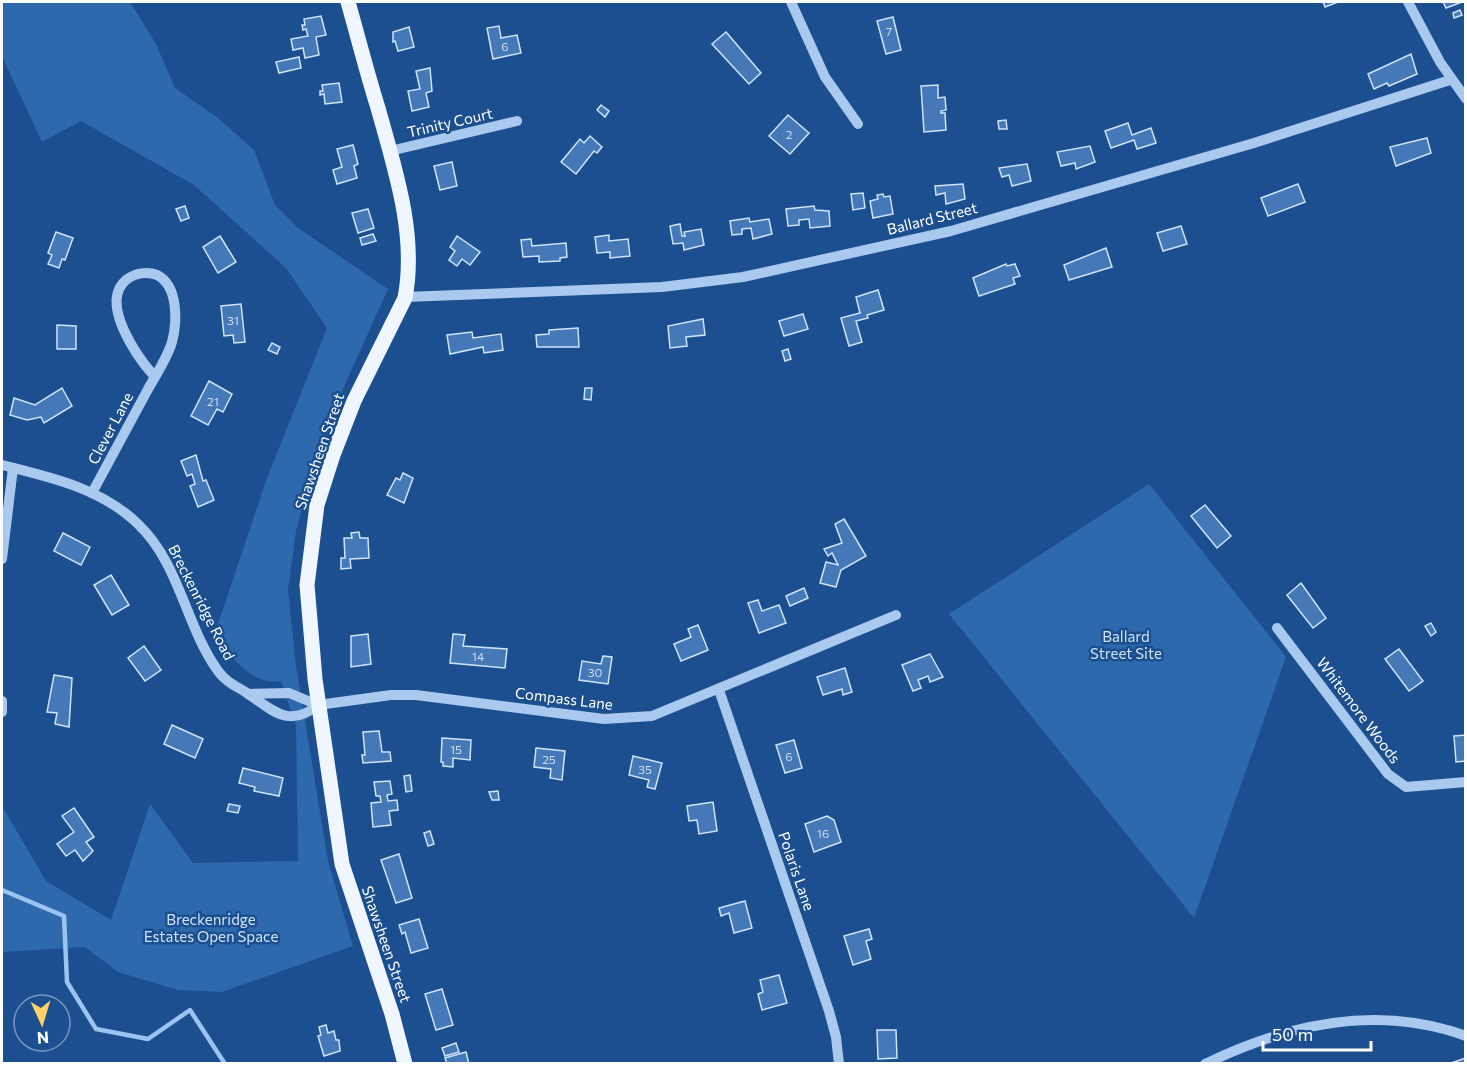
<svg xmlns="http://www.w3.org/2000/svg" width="1467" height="1065" viewBox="0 0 1467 1065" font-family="Commissioner,sans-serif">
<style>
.green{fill:#2e69ad}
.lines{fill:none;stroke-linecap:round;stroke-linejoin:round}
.stream{stroke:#9cc4f0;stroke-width:4.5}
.building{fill:#4478b7;stroke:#cfe3fa;stroke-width:1.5}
.minor{stroke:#a9c9ee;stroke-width:10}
.major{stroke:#f0f6ff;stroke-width:15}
.labels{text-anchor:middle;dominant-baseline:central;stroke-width:5;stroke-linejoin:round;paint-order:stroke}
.number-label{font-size:12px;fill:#d0dded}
.street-label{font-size:15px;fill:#fff;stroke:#1b4f8f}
.park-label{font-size:15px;fill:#cfe3fa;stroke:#1b4f8f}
</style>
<rect width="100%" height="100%" fill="#1b4f8f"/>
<!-- green -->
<g class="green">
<path d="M 2,2 L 130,2 L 156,44 L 175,88 L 218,118 L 254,150 L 275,205 L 298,228 L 388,289 L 323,433 L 296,531 L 288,590 L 296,666 L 328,861 L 353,946 L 222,992 L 178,990 L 118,972 L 85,947 L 2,952 L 2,806 L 46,881 L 111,920 L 150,804 L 193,863 L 298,861 L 296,726 L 281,681 C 253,687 224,653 216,630 L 267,478 L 327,328 L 286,268 L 194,185 L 81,121 L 42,142 L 2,56 Z"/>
<polygon points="1149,484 1286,657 1194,918 949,614"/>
</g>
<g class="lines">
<!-- stream -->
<polyline class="stream" points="2,890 64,916 67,982 96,1029 148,1039 190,1010 225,1064"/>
</g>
<!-- building -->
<g class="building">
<polygon points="1323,2 1338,2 1325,7"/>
<polygon points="1443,2 1462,2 1446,8"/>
<polygon points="1460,10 1462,15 1454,18 1453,13"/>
<polygon points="321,16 326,35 316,37 319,55 305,58 303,48 293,50 291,39 308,36 306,29 303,30 302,25 305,25 304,19"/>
<polygon points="893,17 901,50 886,54 877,21"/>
<polygon points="499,26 501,38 517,35 521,53 493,59 487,28"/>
<polygon points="409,27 414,47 398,51 395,41 393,42 393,32"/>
<polygon points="726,32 761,73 749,84 712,44"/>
<polygon points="1411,54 1417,74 1389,86 1387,83 1374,89 1368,74"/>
<polygon points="299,57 301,68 279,73 276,62"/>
<polygon points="430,68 432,91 426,93 429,107 412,111 408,91 420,89 416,71"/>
<polygon points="339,83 342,102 325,104 324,94 320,95 320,91 323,91 322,85"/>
<polygon points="938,85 938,98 945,97 946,110 941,111 941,113 945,113 946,130 924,132 921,86"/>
<polygon points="601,105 609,111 605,117 597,110"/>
<polygon points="788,115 809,133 790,154 769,136"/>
<polygon points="1006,120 1007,129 999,129 998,121"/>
<polygon points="1128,123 1132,135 1151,128 1156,143 1137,149 1134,140 1111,148 1105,131"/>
<polygon points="590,136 602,147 597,153 594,151 576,174 561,162 580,139 584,143"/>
<polygon points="1427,138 1431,153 1396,166 1390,147"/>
<polygon points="353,145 358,164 354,166 357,178 337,184 333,170 342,167 337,149"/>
<polygon points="1090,146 1095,162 1076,169 1075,163 1061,166 1057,152"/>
<polygon points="452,162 457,186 440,190 434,166"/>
<polygon points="1027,164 1031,181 1012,186 1009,175 1002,177 999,168"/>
<polygon points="963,184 965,199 946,204 945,193 936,195 935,186"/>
<polygon points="1298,184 1305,202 1268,216 1261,198"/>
<polygon points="863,193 865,208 853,210 851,194"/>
<polygon points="883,194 884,197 890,196 893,214 873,218 870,201 878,199 877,195"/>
<polygon points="185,206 189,218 181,221 176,209"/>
<polygon points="814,206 815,210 829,211 830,226 810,228 809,219 799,220 799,225 788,226 786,209"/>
<polygon points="368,209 374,228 358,233 352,213"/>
<polygon points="749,218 750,222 769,219 772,234 753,239 751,228 742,229 742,234 732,235 730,221"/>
<polygon points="680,224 682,236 685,236 684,232 701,229 704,245 684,250 683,243 673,244 670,226"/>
<polygon points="1181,226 1187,244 1163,251 1157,233"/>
<polygon points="56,232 73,238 65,260 62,259 59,268 48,264 52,255 48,253"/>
<polygon points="373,234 376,241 362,245 360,238"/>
<polygon points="609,235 609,241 628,239 630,256 610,258 610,252 597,253 595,237"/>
<polygon points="220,236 236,262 218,273 203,247"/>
<polygon points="457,236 480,252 470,265 462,259 457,266 449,260 455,251 450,247"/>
<polygon points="531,239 532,246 566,243 567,257 560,258 560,261 539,262 539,256 523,257 521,240"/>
<polygon points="1106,248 1112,267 1069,280 1064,265"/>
<polygon points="1006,264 1007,266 1015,264 1020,276 1013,278 1015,284 979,296 973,278"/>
<polygon points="878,290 884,310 867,315 868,318 856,321 862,342 849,346 841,318 860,313 856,297"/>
<polygon points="241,304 245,342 234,343 233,335 224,336 221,306"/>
<polygon points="803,314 808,329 784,336 779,321"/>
<polygon points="703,319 705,335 686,337 687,346 670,348 668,326"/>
<polygon points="57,325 76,326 76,349 57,349"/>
<polygon points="578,328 579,347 537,347 536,335 549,334 549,330"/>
<polygon points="472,332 473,338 501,334 503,350 484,353 483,347 450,354 447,335"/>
<polygon points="272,343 280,347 277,354 268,350"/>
<polygon points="788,349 791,359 785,361 782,351"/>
<polygon points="209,381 232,394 223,412 217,409 208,425 191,416"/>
<polygon points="62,388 72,406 44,423 41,417 27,420 10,415 14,398 35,405"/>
<polygon points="585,388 592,388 591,400 584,399"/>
<polygon points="196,455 203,481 206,480 214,500 198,507 190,486 195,484 192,474 187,476 181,461"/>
<polygon points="403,473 413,478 404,503 387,495 396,478 400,480"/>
<polygon points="1205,505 1231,536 1217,548 1191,516"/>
<polygon points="844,519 866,556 841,570 836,587 820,583 826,562 838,565 832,553 828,556 824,549 842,543 835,524"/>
<polygon points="359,532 360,538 368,538 369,558 350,559 351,568 341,569 341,558 345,558 344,538 352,538 351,533"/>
<polygon points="63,533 90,547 81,565 54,551"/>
<polygon points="111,575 129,605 112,615 94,585"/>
<polygon points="1301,583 1326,618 1313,628 1287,595"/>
<polygon points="804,588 808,598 790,606 786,596"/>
<polygon points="758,600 762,611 779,605 786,623 759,633 748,603"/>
<polygon points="1431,623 1436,632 1431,636 1425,626"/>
<polygon points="698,625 708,650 681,661 674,644 691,637 688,629"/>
<polygon points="368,634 371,664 351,667 351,636"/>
<polygon points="453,634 465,635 463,646 507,649 505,668 450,663"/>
<polygon points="144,646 161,670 145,681 128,658"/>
<polygon points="1399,649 1423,681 1409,691 1385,659"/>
<polygon points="930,654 943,677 930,682 928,676 918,680 921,688 913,691 902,665"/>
<polygon points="603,656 612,657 608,684 579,680 582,661 601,664"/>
<polygon points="845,668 852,692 843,695 842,689 823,695 817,677"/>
<polygon points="54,675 72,678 69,727 55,724 57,713 47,712"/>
<polygon points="172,725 203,739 195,758 164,744"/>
<polygon points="379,731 382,752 390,752 391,761 363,763 362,755 365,755 363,732"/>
<polygon points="1466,735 1466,761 1456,762 1454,736"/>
<polygon points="442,738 471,740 470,760 453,758 453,767 443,766 443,762 441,762"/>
<polygon points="794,740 802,768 785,773 776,745"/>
<polygon points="536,748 565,751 562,780 550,778 551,769 534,767"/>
<polygon points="633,756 662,763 655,789 647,787 649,780 629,775"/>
<polygon points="243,768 283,778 279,796 254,791 255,787 239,783"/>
<polygon points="410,775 412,791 406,792 404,776"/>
<polygon points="390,781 392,794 387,795 388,801 397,800 398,810 389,811 391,825 373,827 371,803 381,802 380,796 376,796 374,782"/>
<polygon points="498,791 499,800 492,800 489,792"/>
<polygon points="713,802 717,831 699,834 697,820 689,821 687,806"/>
<polygon points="229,804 240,806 238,813 227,811"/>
<polygon points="74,808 94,837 86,842 93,851 83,861 75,850 66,856 57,844 74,832 62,816"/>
<polygon points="827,816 834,820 841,842 814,852 805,824"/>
<polygon points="430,831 434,844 428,846 424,833"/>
<polygon points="399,854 412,898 396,903 381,860"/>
<polygon points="745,901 752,928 734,933 729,913 721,916 719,908"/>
<polygon points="419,919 428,948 411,953 405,932 402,934 399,925"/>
<polygon points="869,929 872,939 866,941 871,959 853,965 844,936"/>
<polygon points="779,975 787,1003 762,1010 758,994 763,992 760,980"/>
<polygon points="442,989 453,1025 436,1030 425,994"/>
<polygon points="326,1025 328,1033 334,1031 336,1040 339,1040 340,1051 324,1056 318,1036 321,1035 319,1027"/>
<polygon points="877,1030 896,1030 897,1058 878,1059"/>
<polygon points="456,1043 459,1052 445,1056 442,1048"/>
<polygon points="466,1052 469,1064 447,1064 445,1058"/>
<polygon points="1466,1058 1466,1064 1448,1064"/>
</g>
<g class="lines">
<!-- minor -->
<g class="minor">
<polyline points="791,2 825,77 858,124"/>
<polyline points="1408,2 1440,62 1466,99"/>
<polyline points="390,151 517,121"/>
<polyline points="405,297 662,287 743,277 951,231 1254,143 1450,80"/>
<path d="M 2,465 C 50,477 101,488 138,524 C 180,564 185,625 218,671 C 226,682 236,686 247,693 C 272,710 289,729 318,705"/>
<path d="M 92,493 C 110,459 129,425 147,391 C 155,376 167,359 172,342 C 177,323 179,286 157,275 C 147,271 135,273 126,280 C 99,303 137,357 155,377"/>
<polyline points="2,559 13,468"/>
<polyline points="1277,628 1388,774 1406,787 1466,782"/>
<polyline points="719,690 829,1011 836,1037 839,1064"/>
<polyline points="248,694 289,693 318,705"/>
<polyline points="2,701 2,712"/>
<polyline points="318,705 391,695 416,695 604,719 652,716 896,615"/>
<path d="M 1205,1064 C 1287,1024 1378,1004 1466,1036"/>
</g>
<!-- major -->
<path class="major" d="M 348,2 C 358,37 367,73 378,108 C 395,169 417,235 405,298 L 354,401 L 333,455 L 317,505 L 307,585 L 315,679 L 342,864 L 392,1014 L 405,1064"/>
</g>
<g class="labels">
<!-- number labels -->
<g class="number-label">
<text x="889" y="31">7</text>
<text x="505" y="46">6</text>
<text x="789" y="134">2</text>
<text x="233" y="320">31</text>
<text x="213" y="401">21</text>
<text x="478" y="656">14</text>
<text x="595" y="672">30</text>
<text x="456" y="749">15</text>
<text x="789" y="756">6</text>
<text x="549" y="759">25</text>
<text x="645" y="769">35</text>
<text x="823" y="833">16</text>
</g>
<!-- street labels -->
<g class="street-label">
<text transform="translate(450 122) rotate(-13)">Trinity Court</text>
<text transform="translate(932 218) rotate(-14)">Ballard Street</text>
<text transform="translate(110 428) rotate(-62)">Clever Lane</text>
<text transform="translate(319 451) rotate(-71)">Shawsheen Street</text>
<text transform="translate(202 602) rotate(63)">Breckenridge Road</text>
<text transform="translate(564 698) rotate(7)">Compass Lane</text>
<text transform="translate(1359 710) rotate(53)">Whitemore Woods</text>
<text transform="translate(797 871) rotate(71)">Polaris Lane</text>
<text transform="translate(387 944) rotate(71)">Shawsheen Street</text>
</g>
<!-- park labels -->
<g class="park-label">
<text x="1126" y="636">Ballard<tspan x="1126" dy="17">Street Site</tspan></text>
<text x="211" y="919">Breckenridge<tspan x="211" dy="17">Estates Open Space</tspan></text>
</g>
</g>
<!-- border -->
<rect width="1467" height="1065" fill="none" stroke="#ffffff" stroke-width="6"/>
<!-- north arrow -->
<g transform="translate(42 1023) rotate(176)"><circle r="28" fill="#1b4f8f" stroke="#7695bc" stroke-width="1.5"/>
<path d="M0-4.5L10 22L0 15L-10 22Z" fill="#ffd166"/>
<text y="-9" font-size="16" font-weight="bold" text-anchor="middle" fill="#ffffff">N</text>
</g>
<!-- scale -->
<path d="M1263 1041v9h108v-9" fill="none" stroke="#ffffff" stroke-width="3"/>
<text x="1272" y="1041" font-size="18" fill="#ffffff" stroke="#1b4f8f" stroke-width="4.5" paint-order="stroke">50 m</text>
</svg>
